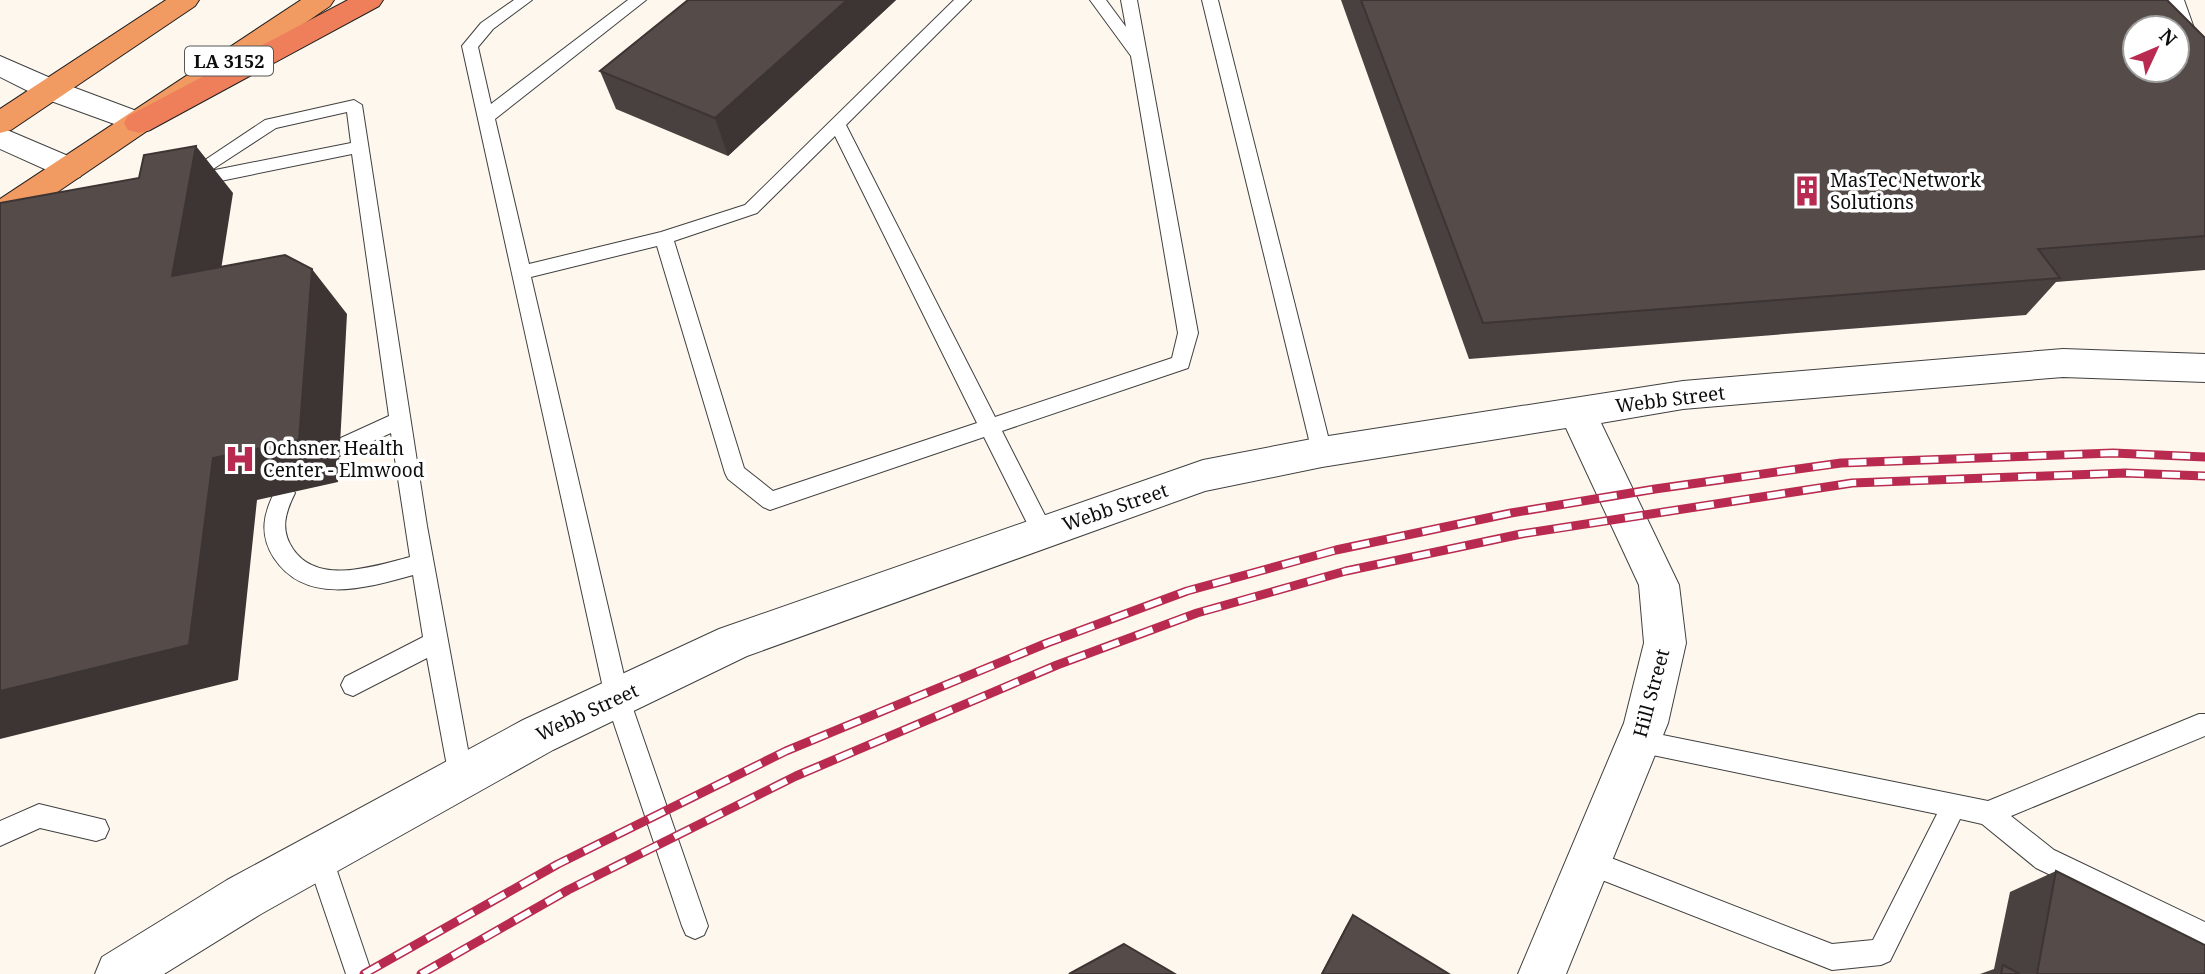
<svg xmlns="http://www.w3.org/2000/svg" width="2205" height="974" viewBox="0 0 2205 974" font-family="'Noto Serif',serif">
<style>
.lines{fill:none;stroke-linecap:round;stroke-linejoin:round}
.service-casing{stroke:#404040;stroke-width:2}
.minor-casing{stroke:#404040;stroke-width:2}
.tertiary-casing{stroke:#404040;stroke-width:2}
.trunk-casing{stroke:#1e1e1e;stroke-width:2}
.motorway-casing{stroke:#1e1e1e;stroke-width:2}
.service{fill:#fff;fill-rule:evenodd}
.minor{fill:#fff;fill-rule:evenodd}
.tertiary{fill:#fff;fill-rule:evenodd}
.trunk{fill:#f19a62;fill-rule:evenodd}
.motorway{fill:#ef7f5b;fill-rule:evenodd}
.rail-casing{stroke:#b82a4f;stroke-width:9}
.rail{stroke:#fff;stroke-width:6;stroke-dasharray:18;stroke-linecap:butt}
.wall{fill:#494140}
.shaded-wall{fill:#3c3534}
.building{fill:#554c4a;stroke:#3c3534;stroke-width:2;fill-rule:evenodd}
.labels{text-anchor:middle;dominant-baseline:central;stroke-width:7;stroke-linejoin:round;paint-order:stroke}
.shield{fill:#fff;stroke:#565656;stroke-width:2}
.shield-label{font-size:18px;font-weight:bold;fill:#0d0d0d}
.poi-label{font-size:19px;fill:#0d0d0d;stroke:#fff;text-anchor:start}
.street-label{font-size:19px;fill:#0d0d0d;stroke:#fff}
</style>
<rect width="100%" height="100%" fill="#fef7ed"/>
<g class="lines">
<!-- service casing -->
<g class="service-casing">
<g id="service">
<path d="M 514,0 L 532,0 L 493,29 L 478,47 L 491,104 L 628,0 L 646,0 L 495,119 L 529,264 L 661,232 L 745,205 L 954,0 L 971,0 L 846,125 L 995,417 L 1172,358 L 1178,333 L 1131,56 L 1090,0 L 1106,0 L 1126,27 L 1121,0 L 1137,0 L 1198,333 L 1188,368 L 1002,431 L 1054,533 L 1051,539 L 1043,542 L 1035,539 L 984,437 L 770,510 L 763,507 L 728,479 L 725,473 L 657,246 L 531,277 L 629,697 L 708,926 L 704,935 L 695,939 L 686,935 L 682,926 L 605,697 L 462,46 L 481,23 ZM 835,136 L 977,423 L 773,491 L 744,468 L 674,241 L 757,213 Z"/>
<polygon points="1202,0 1218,0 1332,452 1329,458 1322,460 1315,458 1312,452"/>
<path d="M 2168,0 L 2184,0 L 2200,45 L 2205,49 L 2205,63 C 2181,57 2176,20 2168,0 Z"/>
<path d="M 354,100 L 362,105 L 427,526 L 473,777 L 470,785 L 461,789 L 452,785 L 449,777 L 427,658 L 353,696 L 345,693 L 341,685 L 345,677 L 423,637 L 413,575 C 366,588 306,606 274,558 C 258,533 264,512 277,487 L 284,484 L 291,487 L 295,493 C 285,513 280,530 293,549 C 318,586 375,566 410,557 L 391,433 L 339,456 L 332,454 L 329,448 L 332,442 L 389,416 L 352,154 L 191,187 L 185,185 L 178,178 L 265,120 ZM 347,112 L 351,143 L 210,171 L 276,128 Z"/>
<polygon points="2199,714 2205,714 2205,736 2011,816 2054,850 2205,922 2205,949 2036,868 1982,824 1960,819 1890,961 1881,965 1832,970 1579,871 1575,862 1579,853 1588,849 1832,944 1873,940 1937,814 1638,752 1630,749 1626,741 1630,733 1638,730 1988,801"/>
<polygon points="39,804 105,820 109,829 105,838 96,841 40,828 0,846 0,821"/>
<polygon points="319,843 328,847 332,856 372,974 346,974 306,856 310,847"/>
</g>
</g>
<!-- minor casing -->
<g class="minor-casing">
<polygon id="minor" points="2063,349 2205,354 2205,382 2063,377 1683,409 1601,423 1679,585 1686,643 1668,723 1566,974 1518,974 1624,723 1644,643 1639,585 1566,428 1322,467 1205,491 747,656 553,750 261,914 164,974 95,974 102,957 227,880 523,720 719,629 1203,460 1322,437 1683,381"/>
</g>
<!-- tertiary casing -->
<g class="tertiary-casing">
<g id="tertiary">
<polygon points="0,56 62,83 150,116 154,123 150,130 139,133 40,97 0,77"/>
<polygon points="0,127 80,161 85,169 80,177 69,180 0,149"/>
</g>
</g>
<!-- trunk casing -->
<g class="trunk-casing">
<g id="trunk">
<polygon points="166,0 199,0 195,6 11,130 0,133 0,109"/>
<polygon points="301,0 334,0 330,6 12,223 0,226 0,199"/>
</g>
</g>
<!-- motorway casing -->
<g class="motorway-casing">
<polygon id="motorway" points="348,0 383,0 379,6 150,130 139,133 128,130 124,123 128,116"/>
</g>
<!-- service -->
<use href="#service" class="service"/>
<!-- minor -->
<use href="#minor" class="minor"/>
<!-- tertiary -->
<use href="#tertiary" class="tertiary"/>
<!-- trunk -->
<use href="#trunk" class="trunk"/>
<!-- motorway -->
<use href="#motorway" class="motorway"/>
<!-- rail casing -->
<g class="rail-casing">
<g id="rail">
<polyline points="364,974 558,864 786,751 1047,643 1187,591 1336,550 1511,513 1655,489 1841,463 2113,453 2205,457"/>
<polyline points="421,974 568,890 796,776 1057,665 1197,613 1346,571 1521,534 1852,483 2125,473 2205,476"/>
</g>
</g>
<!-- rail -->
<use href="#rail" class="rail"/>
</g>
<!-- wall -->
<g class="wall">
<polygon points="688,0 896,0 728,156 616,109 600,71"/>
<polygon points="1341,0 2167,0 2205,38 2205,270 2056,282 2026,315 1469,359"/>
<polygon points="2056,871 2205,974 1980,974 1994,969 2010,892"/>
<polygon points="1353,915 1449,974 1321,974 1346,926"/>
</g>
<!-- shaded-wall -->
<g class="shaded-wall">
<polygon points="847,0 896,0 728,156 715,118"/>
<polygon points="196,146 233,193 213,321 172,276"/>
<polygon points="312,269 347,314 338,482 257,500 238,680 0,739 0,691 213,458"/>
</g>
<!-- building -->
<g class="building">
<polygon points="688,0 847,0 715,118 600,71"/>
<path d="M 1361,0 L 2167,0 L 2205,38 L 2205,236 L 2038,249 L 2060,278 L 1483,323 ZM 2135,28 L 2177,28 L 2177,70 L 2135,70 Z"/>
<polygon points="196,146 172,276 285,255 312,269 299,440 213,458 189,645 0,691 0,203 139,178 144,155"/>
<polygon points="2056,871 2205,945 2205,974 2037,974"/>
<polygon points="1353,915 1449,974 1322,974"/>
<polygon points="1124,944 1175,974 1069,974"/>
<polygon points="2003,965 2020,974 2001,974"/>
</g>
<!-- icons -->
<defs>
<g id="building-bare" transform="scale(2.415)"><path d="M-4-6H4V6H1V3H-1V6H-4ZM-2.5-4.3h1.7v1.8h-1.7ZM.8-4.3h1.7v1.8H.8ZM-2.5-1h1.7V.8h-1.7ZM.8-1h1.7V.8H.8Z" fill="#b82a4f" stroke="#fff" stroke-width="2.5" paint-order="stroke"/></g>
<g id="hospital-bare" transform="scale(2.415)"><path d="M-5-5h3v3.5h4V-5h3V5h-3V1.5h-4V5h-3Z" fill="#b82a4f" stroke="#fff" stroke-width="2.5" paint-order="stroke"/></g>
</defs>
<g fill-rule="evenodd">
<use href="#building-bare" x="1807" y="191"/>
<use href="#hospital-bare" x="240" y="459"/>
</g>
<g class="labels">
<!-- shield labels -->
<rect class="shield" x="185" y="46.5" width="88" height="29" rx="5"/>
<g class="shield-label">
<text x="229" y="61">LA 3152</text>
</g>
<!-- poi labels -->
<g class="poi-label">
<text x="1830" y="180">MasTec Network<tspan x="1830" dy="22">Solutions</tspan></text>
<text x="263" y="448">Ochsner Health<tspan x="263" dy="22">Center - Elmwood</tspan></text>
</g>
<!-- street labels -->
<g class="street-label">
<text transform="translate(1670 399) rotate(-7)">Webb Street</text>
<text transform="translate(1115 507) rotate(-19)">Webb Street</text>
<text transform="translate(1651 693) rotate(-75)">Hill Street</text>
<text transform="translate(587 712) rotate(-25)">Webb Street</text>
</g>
</g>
<!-- north arrow -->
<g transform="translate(2156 49) rotate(46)"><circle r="33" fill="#ffffff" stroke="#9e9e9e" stroke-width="2"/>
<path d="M0-5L12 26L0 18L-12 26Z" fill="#b82a4f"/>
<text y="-10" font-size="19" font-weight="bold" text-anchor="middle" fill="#0d0d0d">N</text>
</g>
</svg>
